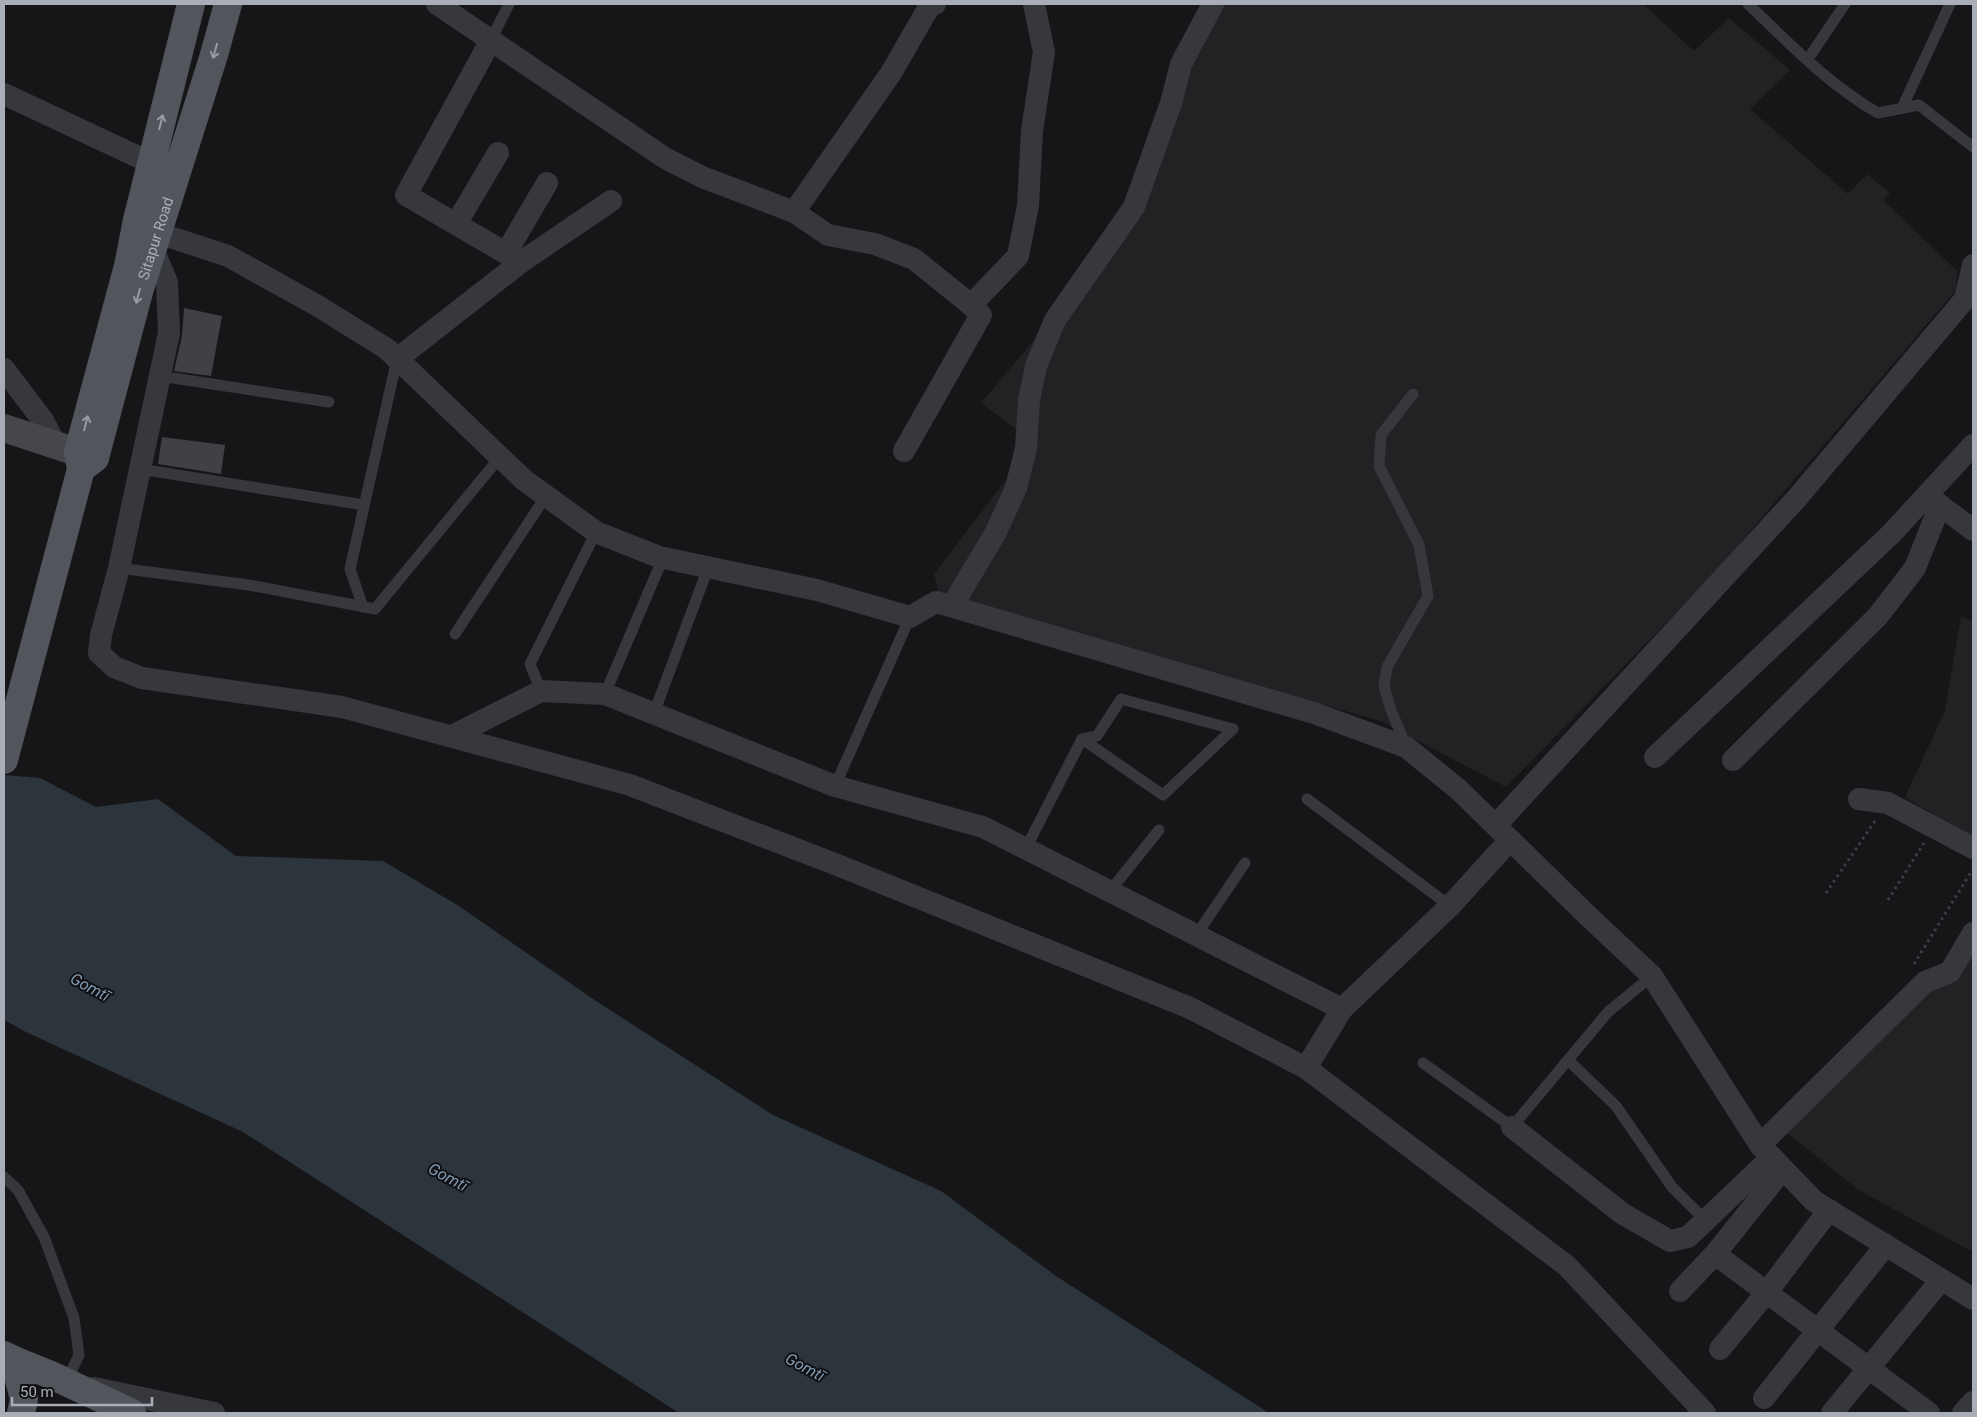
<svg xmlns="http://www.w3.org/2000/svg" width="1977" height="1417" viewBox="0 0 1977 1417" font-family="Roboto,sans-serif">
<style>
.built{fill:#222225}
.water{fill:#2c353c}
.building{fill:#404145}
.lines{fill:none;stroke-linecap:round;stroke-linejoin:round}
.path{stroke:#3d3f44;stroke-width:3;stroke-dasharray:2.5 4;stroke-linecap:butt}
.service{stroke:#37383d;stroke-width:11}
.minor{stroke:#37383d;stroke-width:22}
.secondary{stroke:#45474d;stroke-width:28}
.primary{stroke:#53555c;stroke-width:28}
.oneway{stroke:#979ba6}
.labels{text-anchor:middle;dominant-baseline:central;stroke-width:4;stroke-linejoin:round;paint-order:stroke}
.street-label{font-size:15px;fill:#a8adb8;stroke:#111113}
.water-label{font-size:16px;font-style:italic;fill:#7f9bb3;stroke:#111113}
</style>
<rect width="100%" height="100%" fill="#161618"/>
<!-- built -->
<g class="built">
<polygon points="1208,4 1643,4 1694,51 1729,18 1790,70 1750,109 1848,194 1867,174 1890,193 1883,200 1957,271 1956,290 1713,575 1506,787 1380,721 939,594 934,574 1025,455 1032,441 981,403 1074,293 1129,202"/>
<polygon points="1961,616 1973,621 1973,839 1905,797 1945,711"/>
<polygon points="1973,950 1973,1252 1860,1191 1786,1132"/>
</g>
<!-- water -->
<polygon class="water" points="4,775 40,778 96,807 158,799 236,856 383,861 459,906 593,999 773,1115 941,1191 1056,1276 1269,1413 679,1413 243,1132 24,1031 4,1020"/>
<!-- building -->
<g class="building">
<polygon points="184,308 222,316 211,376 174,371 182,336"/>
<polygon points="162,437 225,445 221,474 158,464"/>
</g>
<g class="lines">
<!-- path -->
<g class="path">
<polyline points="1826,893 1875,821"/>
<polyline points="1888,900 1924,843"/>
<polyline points="1914,964 1973,869"/>
</g>
<!-- service -->
<g class="service">
<path d="M 1748,4 C 1789,43 1829,85 1878,113 L 1919,105 L 1973,147"/>
<polyline points="491,40 509,4"/>
<polyline points="1808,59 1845,4"/>
<polyline points="1902,108 1950,4"/>
<polyline points="160,376 329,402"/>
<polyline points="140,469 364,505"/>
<polyline points="119,568 249,585 375,609 500,457"/>
<polyline points="363,607 350,569 397,359"/>
<polyline points="455,634 546,496"/>
<polyline points="541,691 530,664 596,532"/>
<polyline points="605,694 663,558"/>
<polyline points="654,713 708,568"/>
<polyline points="1082,739 1163,795 1233,729"/>
<polyline points="1406,746 1391,710 1384,686 1387,667 1428,596 1419,545 1379,466 1381,435 1413,394"/>
<polyline points="835,786 910,617"/>
<polyline points="1307,799 1450,906"/>
<polyline points="1026,848 1082,739 1097,736 1121,699 1233,729"/>
<polyline points="1110,891 1159,830"/>
<polyline points="1197,934 1245,863"/>
<polyline points="1568,1060 1616,1106 1672,1187 1706,1221"/>
<polyline points="1423,1063 1512,1127 1608,1012 1652,976"/>
<polyline points="4,1177 18,1190 44,1237 74,1318 79,1355 66,1382"/>
</g>
<!-- minor -->
<g class="minor">
<polyline points="437,4 665,158 702,177 794,212 828,235 875,244 914,259 971,305 981,315 904,451"/>
<polyline points="491,40 406,195 521,262"/>
<polyline points="4,94 151,163"/>
<polyline points="794,212 891,73 929,7 935,4"/>
<polyline points="456,224 498,153"/>
<polyline points="158,233 228,256 318,306 387,349 524,480 596,532 659,557 817,590 910,617 936,602 1314,713 1406,747 1458,789 1586,914 1652,976 1760,1145 1814,1201 1973,1299"/>
<polyline points="153,249 167,282 169,333 119,568 101,635 99,653 114,667 142,678 342,707 630,785 840,866 1190,1008 1306,1068 1342,1009"/>
<polyline points="506,253 547,183"/>
<polyline points="971,305 1018,256 1028,205 1032,131 1044,52 1034,4"/>
<polyline points="397,359 521,262 611,201"/>
<polyline points="4,369 44,422 57,447"/>
<polyline points="1929,497 1973,530"/>
<polyline points="952,606 995,534 1016,488 1026,448 1029,400 1036,366 1055,320 1134,207 1171,103 1181,64 1213,4"/>
<polyline points="452,736 541,691 605,694 835,786 983,827 1342,1009 1450,906 1510,840"/>
<polyline points="1655,757 1891,534 1973,445"/>
<polyline points="1733,760 1878,616 1915,568 1940,505"/>
<polyline points="1859,799 1888,803 1973,848"/>
<polyline points="1496,825 1797,498 1965,299 1973,265"/>
<polyline points="1306,1068 1567,1266 1705,1413"/>
<polyline points="1512,1127 1623,1214 1670,1241 1688,1237 1772,1157"/>
<polyline points="1760,1145 1925,982 1950,972 1973,933"/>
<polyline points="1715,1254 1929,1413"/>
<polyline points="1680,1291 1715,1254 1783,1169"/>
<polyline points="1720,1349 1767,1292 1829,1210"/>
<polyline points="94,1388 214,1413"/>
<polyline points="1764,1398 1886,1245"/>
<polyline points="1832,1413 1941,1280"/>
<polyline points="1963,1413 1973,1402"/>
</g>
<!-- secondary -->
<polyline class="secondary" points="4,428 95,458"/>
<!-- primary -->
<g class="primary">
<path id="s1" d="M 191,4 L 137,220 L 128,266 L 78,452 L 81,469 L 95,458 L 139,292 L 214,55 L 228,4"/>
<polyline points="4,760 81,469"/>
<polyline points="4,1355 14,1360 24,1399 21,1413"/>
<polyline points="14,1360 51,1375 132,1413"/>
</g>
</g>
<!-- one-way arrows -->
<defs><path id="oneway-shaft" d="M-6 0H5M1.5-3L5.5 0L1.5 3" fill="none" stroke-width="1.6" stroke-linecap="round" stroke-linejoin="round" transform="scale(1.25)"/></defs>
<g class="oneway">
<use href="#oneway-shaft" transform="translate(215 51) rotate(106)"/>
<use href="#oneway-shaft" transform="translate(161 122) rotate(-76)"/>
<use href="#oneway-shaft" transform="translate(138 296) rotate(105)"/>
<use href="#oneway-shaft" transform="translate(86 423) rotate(-75)"/>
</g>
<g class="labels">
<!-- street labels -->
<g class="street-label">
<text stroke="none"><textPath href="#s1" startOffset="725">Sitapur Road</textPath></text>
</g>
<!-- water labels -->
<g class="water-label">
<text transform="translate(90 987) rotate(28)">Gomtī</text>
<text transform="translate(448 1177) rotate(28)">Gomtī</text>
<text transform="translate(805 1367) rotate(28)">Gomtī</text>
</g>
</g>
<!-- border -->
<rect width="1977" height="1417" fill="none" stroke="#a8adb8" stroke-width="10"/>
<!-- scale -->
<path d="M12 1397v8h140v-8" fill="none" stroke="#a8adb8" stroke-width="2.5"/>
<text x="20" y="1397" font-size="15" fill="#a8adb8" stroke="#111113" stroke-width="4" paint-order="stroke">50 m</text>
</svg>
